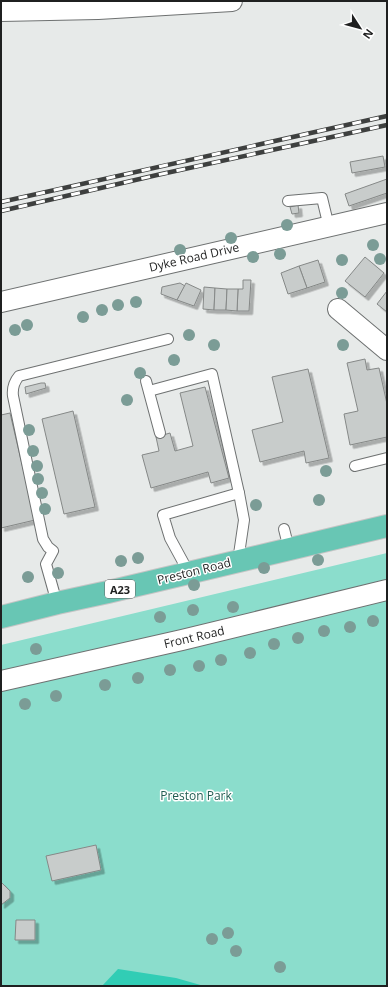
<svg xmlns="http://www.w3.org/2000/svg" width="388" height="987" viewBox="0 0 388 987" font-family="'Open Sans',sans-serif">
<style>
.green{fill:#8bddcc}
.forest{fill:#31cdb5}
.building{fill:#c8cccb;stroke:#858887;filter:url(#shadow)}
.lines{fill:none;stroke-linecap:round;stroke-linejoin:round}
.lane-casing{stroke:#6e7171;stroke-width:12}
.street-casing{stroke:#6e7171;stroke-width:22}
.highway-casing{stroke:#c5c5c5;stroke-width:24}
.lane{stroke:#fff;stroke-width:10}
.street{stroke:#fff;stroke-width:20}
.highway{stroke:#68c6b4;stroke-width:22}
.rail-casing{stroke:#3e403f;stroke-width:4.5}
.rail{stroke:#fff;stroke-width:3;stroke-dasharray:9;stroke-linecap:butt}
.tree{fill:#7b9c96}
.labels{text-anchor:middle;dominant-baseline:central;stroke-width:3;stroke-linejoin:round;paint-order:stroke}
.shield{fill:#fff;stroke:#626363;stroke-width:1}
.shield-label{font-size:11px;font-weight:bold;fill:#1f2020}
.street-label{font-size:12px;fill:#1f2020;stroke:#fff}
.park-label{font-size:12px;fill:#225d52;stroke:#fff}
</style>
<defs>
<filter id="shadow"><feDropShadow dx="3.5" dy="3.5" stdDeviation="0" flood-color="#0004"/></filter>
</defs>
<rect width="100%" height="100%" fill="#e7eae9"/>
<!-- green -->
<polygon class="green" points="387,553 387,986 1,986 1,645"/>
<!-- forest -->
<polygon class="forest" points="118,969 176,978 204,986 102,986"/>
<!-- building -->
<g class="building">
<polygon points="383,156 385,167 352,173 350,162"/>
<polygon points="387,179 387,193 349,206 345,194"/>
<polygon points="298,205 299,213 292,214 290,207"/>
<polygon points="365,257 384,273 365,297 345,281"/>
<polygon points="318,260 325,282 307,288 299,266"/>
<polygon points="299,266 307,288 288,294 281,273"/>
<polygon points="243,280 251,280 249,311 237,311 238,289 243,289"/>
<polygon points="180,283 185,286 177,300 161,294 162,287"/>
<polygon points="186,283 201,290 194,306 177,300"/>
<polygon points="204,287 215,288 214,310 203,309"/>
<polygon points="215,288 227,289 226,310 214,310"/>
<polygon points="227,289 238,289 237,311 226,310"/>
<polygon points="387,291 387,312 377,304"/>
<polygon points="365,359 367,370 379,368 387,404 387,437 350,445 344,414 358,411 347,363"/>
<polygon points="308,369 329,458 306,463 304,451 260,462 252,430 283,422 272,377"/>
<polygon points="41,383 45,383 46,388 26,394 25,387"/>
<polygon points="205,387 229,478 211,483 208,472 151,488 142,455 159,451 156,437 170,433 175,451 193,446 180,393"/>
<polygon points="73,411 95,507 64,514 42,419"/>
<polygon points="10,413 35,520 1,528 1,415"/>
<polygon points="96,845 101,870 52,881 46,856"/>
<polygon points="1,882 10,891 10,898 1,905"/>
<polygon points="16,920 35,920 35,940 15,940"/>
</g>
<g class="lines">
<!-- lane casing -->
<g class="lane-casing">
<g id="lane">
<polyline points="288,201 322,198 329,227"/>
<polyline points="146,381 160,433"/>
<polyline points="149,391 212,374 239,493"/>
<polyline points="355,466 387,458"/>
<polyline points="284,529 289,549"/>
<polyline points="189,573 170,538 163,515 239,493 244,520 238,561"/>
<path d="M 57,603 L 46,564 L 53,551 L 48,547 L 43,539 L 13,396 C 12,388 14,382 19,376 L 168,339"/>
</g>
</g>
<!-- street casing -->
<g class="street-casing">
<g id="street">
<polyline points="1,11 98,9 232,1"/>
<polyline points="1,302 387,213"/>
<polyline points="338,309 387,350"/>
<polyline points="1,681 182,640 387,590"/>
</g>
</g>
<!-- highway casing -->
<g class="highway-casing">
<polyline id="highway" points="1,617 57,603 108,592 387,526"/>
</g>
<!-- lane -->
<use href="#lane" class="lane"/>
<!-- street -->
<use href="#street" class="street"/>
<!-- highway -->
<use href="#highway" class="highway"/>
<!-- rail casing -->
<g class="rail-casing">
<g id="rail">
<polyline points="1,202 387,116"/>
<polyline points="1,211 157,175 387,125"/>
</g>
</g>
<!-- rail -->
<use href="#rail" class="rail"/>
</g>
<!-- trees -->
<g class="tree">
<circle cx="287" cy="225" r="6"/>
<circle cx="231" cy="238" r="6"/>
<circle cx="373" cy="245" r="6"/>
<circle cx="180" cy="250" r="6"/>
<circle cx="280" cy="254" r="6"/>
<circle cx="253" cy="257" r="6"/>
<circle cx="380" cy="259" r="6"/>
<circle cx="342" cy="260" r="6"/>
<circle cx="342" cy="293" r="6"/>
<circle cx="136" cy="302" r="6"/>
<circle cx="118" cy="305" r="6"/>
<circle cx="102" cy="310" r="6"/>
<circle cx="83" cy="317" r="6"/>
<circle cx="27" cy="325" r="6"/>
<circle cx="15" cy="330" r="6"/>
<circle cx="189" cy="335" r="6"/>
<circle cx="214" cy="345" r="6"/>
<circle cx="343" cy="345" r="6"/>
<circle cx="174" cy="360" r="6"/>
<circle cx="140" cy="373" r="6"/>
<circle cx="127" cy="400" r="6"/>
<circle cx="29" cy="430" r="6"/>
<circle cx="33" cy="451" r="6"/>
<circle cx="37" cy="466" r="6"/>
<circle cx="326" cy="471" r="6"/>
<circle cx="38" cy="479" r="6"/>
<circle cx="42" cy="493" r="6"/>
<circle cx="319" cy="500" r="6"/>
<circle cx="256" cy="505" r="6"/>
<circle cx="45" cy="509" r="6"/>
<circle cx="138" cy="558" r="6"/>
<circle cx="318" cy="560" r="6"/>
<circle cx="121" cy="561" r="6"/>
<circle cx="264" cy="568" r="6"/>
<circle cx="58" cy="573" r="6"/>
<circle cx="28" cy="577" r="6"/>
<circle cx="194" cy="585" r="6"/>
<circle cx="233" cy="607" r="6"/>
<circle cx="193" cy="610" r="6"/>
<circle cx="160" cy="617" r="6"/>
<circle cx="373" cy="621" r="6"/>
<circle cx="350" cy="627" r="6"/>
<circle cx="324" cy="631" r="6"/>
<circle cx="298" cy="638" r="6"/>
<circle cx="274" cy="644" r="6"/>
<circle cx="36" cy="649" r="6"/>
<circle cx="250" cy="653" r="6"/>
<circle cx="221" cy="660" r="6"/>
<circle cx="199" cy="666" r="6"/>
<circle cx="170" cy="670" r="6"/>
<circle cx="138" cy="678" r="6"/>
<circle cx="105" cy="685" r="6"/>
<circle cx="56" cy="696" r="6"/>
<circle cx="25" cy="704" r="6"/>
<circle cx="228" cy="933" r="6"/>
<circle cx="212" cy="939" r="6"/>
<circle cx="236" cy="951" r="6"/>
<circle cx="280" cy="967" r="6"/>
</g>
<g class="labels">
<!-- shield labels -->
<rect class="shield" x="105" y="580" width="30" height="18" rx="3"/>
<g class="shield-label">
<text x="120" y="589">A23</text>
</g>
<!-- street labels -->
<g class="street-label">
<text transform="translate(194 257) rotate(-13)">Dyke Road Drive</text>
<text transform="translate(194 571) rotate(-14)">Preston Road</text>
<text transform="translate(194 637) rotate(-13)">Front Road</text>
</g>
<!-- park labels -->
<g class="park-label">
<text x="196" y="795">Preston Park</text>
</g>
</g>
<!-- border -->
<rect width="388" height="987" fill="none" stroke="#1f2020" stroke-width="4"/>
<!-- north arrow -->
<g transform="translate(360 28) rotate(126)" stroke="#ffffff" stroke-width="3" paint-order="stroke">
<path d="M0-3L7 15L0 10L-7 15Z" fill="#1f2020"/>
<text y="-6" font-size="11" font-weight="bold" text-anchor="middle" fill="#1f2020">N</text>
</g>
</svg>
